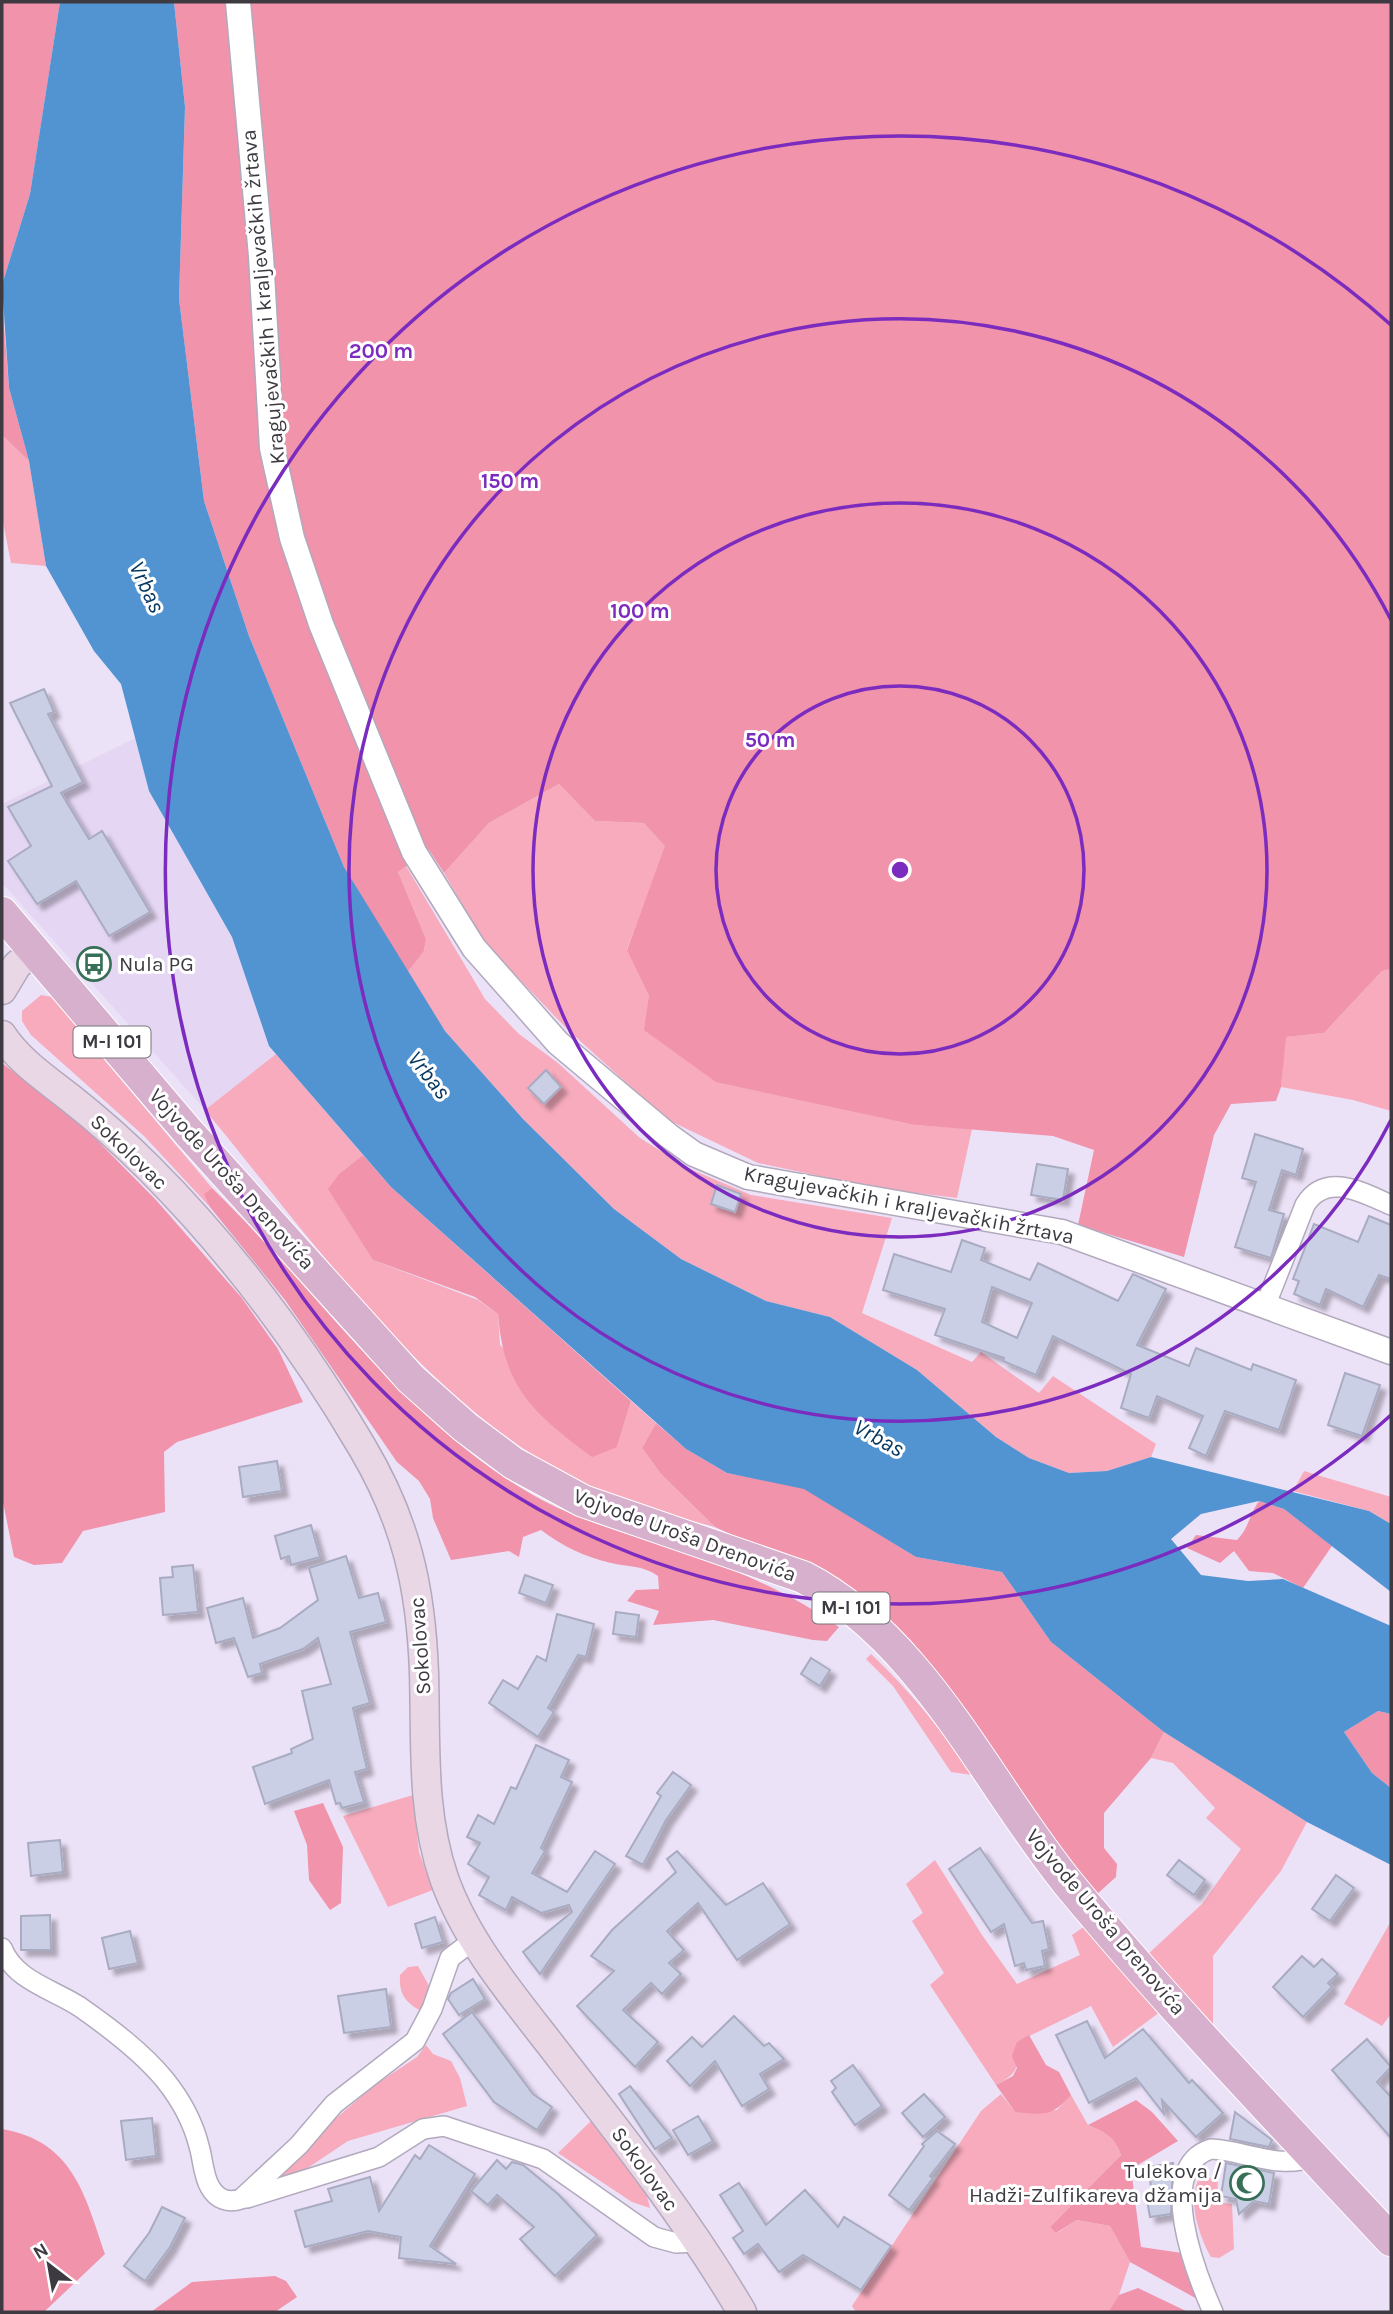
<svg xmlns="http://www.w3.org/2000/svg" width="1393" height="2314" viewBox="0 0 1393 2314" font-family="Karla,sans-serif">
<style>
.built{fill:#e5d7f4}
.green{fill:#f7abbd}
.forest{fill:#f093ab}
.water{fill:#5293d1}
.building{fill:#cbcfe5;stroke:#a8abc1;stroke-width:2;fill-rule:evenodd;filter:url(#shadow)}
.lines{fill:none;stroke-linecap:round;stroke-linejoin:round}
.minor-casing{stroke:#b2a9bd;stroke-width:22}
.tertiary-casing{stroke:#b2a9bd;stroke-width:27}
.secondary-casing{stroke:#b2a9bd;stroke-width:31}
.primary-casing{stroke:#fff;stroke-width:34}
.minor{stroke:#fff;stroke-width:19}
.tertiary{stroke:#fff;stroke-width:24}
.secondary{stroke:#ead7e6;stroke-width:28}
.primary{stroke:#d6b0cd;stroke-width:32}
.ring{fill:none;stroke:#7b2cbf;stroke-width:3.5}
.labels{text-anchor:middle;dominant-baseline:central;stroke-width:6;stroke-linejoin:round;paint-order:stroke}
.shield{fill:#fff;stroke:#78757b;stroke-width:2}
.shield-label{font-size:19px;font-weight:bold;fill:#3e3a42}
.street-label{font-size:21px;fill:#3e3a42;stroke:#fff}
.poi-label{font-size:21px;fill:#3e3a42;stroke:#fff;text-anchor:start}
.water-label{font-size:23px;font-style:italic;fill:#063861;stroke:#fff}
.centre{fill:#7b2cbf;stroke:#fff;stroke-width:3.5}
.ring-label{font-size:21px;text-anchor:middle;font-weight:bold;fill:#7b2cbf;stroke:#fff;stroke-width:6;stroke-linejoin:round;paint-order:stroke}
</style>
<defs>
<filter id="shadow"><feDropShadow dx="6" dy="6" stdDeviation="2" flood-color="#0004"/></filter>
</defs>
<rect width="100%" height="100%" fill="#ece2f8"/>
<!-- built -->
<polygon class="built" points="135,738 149,791 232,937 269,1046 276,1054 205,1110 2,883 2,804"/>
<!-- green -->
<g class="green">
<polygon points="2,435 29,461 46,566 11,563 2,517"/>
<polygon points="559,784 595,821 644,823 666,846 627,949 649,996 916,1125 972,1129 957,1198 876,1188 758,1163 666,1119 567,1029 484,942 444,873 489,823"/>
<polygon points="406,866 485,999 519,1034 558,1063 640,1138 688,1168 751,1195 892,1218 862,1313 972,1362 981,1352 1039,1393 1053,1376 1156,1444 1151,1457 1107,1471 1069,1473 1029,1458 996,1437 917,1370 830,1317 766,1301 681,1259 614,1209 523,1119 445,1031 407,973 424,951 426,939 398,872"/>
<polygon points="1391,969 1391,1111 1353,1100 1281,1087 1285,1037 1324,1033 1382,971"/>
<polygon points="41,995 52,997 66,1014 212,1188 205,1194 210,1207 144,1136 31,1035 22,1021 22,1011"/>
<path d="M 276,1054 L 363,1155 L 340,1173 L 373,1260 L 478,1300 L 498,1314 L 500,1345 L 617,1447 L 631,1401 L 656,1423 L 642,1448 L 661,1474 L 715,1527 C 683,1518 648,1512 618,1499 C 443,1430 321,1250 205,1110 Z"/>
<polygon points="1304,1471 1391,1497 1391,1524 1369,1511 1293,1491"/>
<path d="M 871,1654 C 910,1691 942,1730 972,1775 L 951,1772 L 893,1686 L 866,1659 Z"/>
<polygon points="1164,1732 1307,1822 1281,1871 1213,1956 1213,2025 1147,1955 1202,1904 1241,1849 1206,1818 1215,1808 1173,1763 1151,1758"/>
<polygon points="413,1795 419,1852 433,1890 388,1907 343,1816"/>
<path d="M 935,1860 L 982,1935 L 1017,1984 L 1080,1955 L 1072,1935 L 1088,1924 L 1164,2009 L 1113,2047 L 1091,2006 L 1017,2042 C 1018,2068 1020,2072 996,2085 L 930,1985 L 944,1973 L 912,1921 L 923,1913 L 906,1884 Z"/>
<polygon points="1391,1921 1391,2014 1382,2026 1344,2004"/>
<path d="M 418,1966 L 433,1993 L 419,2010 C 404,2001 399,1993 400,1975 L 408,1967 Z"/>
<polygon points="426,2045 433,2054 451,2061 460,2078 467,2106 348,2141 300,2173 267,2203 255,2204 334,2120 375,2085 417,2057"/>
<path d="M 1001,2094 L 1015,2112 L 1057,2110 L 1071,2095 L 1088,2125 C 1105,2132 1115,2137 1121,2155 L 1050,2227 L 1057,2233 L 1077,2220 L 1110,2226 L 1130,2262 L 1119,2295 L 1108,2312 L 856,2312 L 852,2306 L 981,2111 Z"/>
<polygon points="592,2120 647,2196 650,2208 632,2202 558,2153"/>
<path d="M 1201,2176 L 1218,2180 L 1217,2202 L 1232,2204 L 1234,2249 L 1219,2258 L 1211,2257 C 1200,2238 1185,2196 1201,2176 Z"/>
</g>
<!-- forest -->
<g class="forest">
<polygon points="2,2 60,2 30,194 2,285"/>
<polygon points="174,2 1391,2 1391,969 1382,971 1324,1033 1286,1037 1281,1087 1276,1101 1231,1104 1214,1135 1184,1257 1078,1225 1094,1150 1053,1136 916,1125 716,1082 644,1030 649,996 627,950 665,846 644,823 595,821 559,784 489,823 444,873 429,850 398,872 426,939 424,951 407,973 344,867 249,636 204,501 179,299 185,107"/>
<polygon points="2,301 9,388 29,461 2,435"/>
<polygon points="2,1063 74,1117 156,1200 241,1297 278,1349 303,1402 177,1442 164,1452 165,1512 83,1531 62,1563 34,1565 14,1557 2,1497"/>
<path d="M 363,1155 L 391,1187 L 631,1401 L 617,1447 L 592,1457 C 535,1414 504,1390 498,1314 L 475,1297 L 373,1260 L 328,1189 L 340,1173 Z"/>
<path d="M 212,1188 C 318,1291 411,1430 542,1500 C 593,1527 648,1539 701,1558 C 748,1575 799,1598 839,1627 L 827,1641 L 813,1640 L 713,1620 L 653,1625 L 659,1611 L 627,1601 L 636,1590 L 659,1589 L 658,1576 C 643,1565 628,1567 611,1563 C 585,1557 562,1546 541,1530 L 523,1537 L 519,1557 L 509,1551 L 451,1560 L 433,1518 L 430,1499 L 419,1481 L 397,1462 L 285,1300 L 210,1207 L 204,1194 Z"/>
<polygon points="656,1423 686,1449 727,1473 804,1488 916,1557 1002,1572 1051,1642 1164,1732 1151,1758 1104,1813 1104,1848 1117,1864 1116,1877 1096,1895 1066,1857 960,1702 919,1650 881,1613 841,1585 715,1527 661,1474 642,1448"/>
<path d="M 1259,1501 L 1284,1509 L 1332,1546 L 1303,1588 L 1273,1573 L 1249,1571 L 1234,1551 L 1220,1563 L 1187,1548 L 1196,1535 L 1237,1540 C 1249,1528 1249,1515 1259,1501 Z"/>
<polygon points="1378,1711 1391,1714 1391,1788 1372,1773 1344,1732"/>
<polygon points="323,1803 343,1847 341,1903 330,1910 309,1880 307,1845 294,1811"/>
<path d="M 1029,2035 L 1046,2065 L 1059,2072 L 1071,2095 C 1052,2117 1043,2115 1015,2112 L 996,2085 L 1013,2076 L 1017,2068 L 1012,2056 L 1017,2042 Z"/>
<path d="M 1136,2100 L 1152,2112 L 1178,2141 L 1131,2169 L 1141,2247 L 1182,2253 L 1199,2300 L 1130,2262 L 1110,2226 L 1077,2220 L 1056,2233 L 1050,2227 L 1121,2155 C 1115,2137 1105,2132 1088,2125 Z"/>
<path d="M 2,2129 C 73,2141 85,2195 105,2254 L 44,2312 L 2,2312 Z"/>
<polygon points="275,2276 286,2281 297,2297 275,2312 151,2312 192,2282"/>
<polygon points="1138,2288 1188,2312 1108,2312 1119,2295"/>
</g>
<!-- water -->
<polygon class="water" points="60,2 174,2 185,107 179,299 204,501 249,636 344,867 445,1031 523,1119 614,1209 681,1259 766,1301 830,1317 917,1370 996,1437 1029,1458 1069,1473 1107,1471 1151,1457 1369,1511 1391,1524 1391,1592 1284,1509 1259,1501 1201,1514 1171,1539 1201,1575 1248,1581 1283,1579 1391,1626 1391,1714 1378,1711 1344,1732 1372,1773 1391,1788 1391,1865 1307,1822 1164,1732 1051,1642 1002,1572 916,1557 804,1489 727,1473 686,1449 391,1187 269,1046 232,937 149,791 121,684 94,651 46,566 29,461 9,388 2,285 30,194"/>
<!-- building -->
<g class="building">
<polygon points="44,689 54,712 48,714 83,782 61,793 89,839 102,831 150,912 109,936 76,881 37,904 8,861 31,846 8,807 52,786 10,703"/>
<polygon points="546,1070 561,1087 544,1104 528,1088"/>
<polygon points="1255,1134 1303,1149 1296,1175 1282,1170 1269,1210 1284,1214 1271,1258 1235,1247 1256,1182 1242,1178"/>
<polygon points="1037,1164 1068,1169 1063,1200 1031,1195"/>
<polygon points="717,1185 741,1194 735,1212 711,1204"/>
<polygon points="1369,1216 1391,1225 1391,1279 1379,1275 1363,1307 1326,1289 1320,1305 1294,1294 1299,1281 1293,1279 1314,1224 1358,1242"/>
<path d="M 962,1240 L 985,1248 L 981,1260 L 1030,1280 L 1038,1263 L 1118,1301 L 1133,1274 L 1166,1289 L 1137,1345 L 1189,1366 L 1196,1348 L 1251,1370 L 1253,1364 L 1296,1380 L 1279,1430 L 1225,1411 L 1206,1456 L 1189,1448 L 1203,1416 L 1157,1396 L 1149,1418 L 1121,1408 L 1131,1374 L 1053,1336 L 1036,1375 L 1003,1361 L 1004,1358 L 935,1335 L 945,1309 L 883,1290 L 894,1254 L 951,1272 ZM 992,1287 L 1032,1303 L 1017,1338 L 982,1322 Z"/>
<polygon points="1345,1373 1380,1385 1362,1436 1328,1425"/>
<polygon points="277,1461 282,1491 243,1497 239,1467"/>
<polygon points="311,1525 320,1557 291,1565 289,1556 281,1559 275,1536"/>
<polygon points="346,1556 359,1598 378,1593 386,1622 350,1632 370,1703 353,1708 367,1769 355,1772 364,1802 342,1808 340,1803 336,1804 329,1780 265,1804 253,1767 292,1753 291,1749 313,1739 302,1691 331,1684 318,1638 303,1649 260,1664 262,1673 248,1677 234,1638 216,1643 207,1608 243,1598 253,1638 280,1628 318,1600 309,1568"/>
<polygon points="193,1565 198,1612 163,1615 160,1578 173,1577 172,1567"/>
<polygon points="525,1575 553,1585 546,1603 519,1593"/>
<polygon points="616,1612 639,1615 636,1637 613,1634"/>
<polygon points="557,1614 594,1624 586,1657 578,1655 548,1708 554,1712 538,1737 489,1703 503,1680 518,1689 537,1656 546,1661"/>
<polygon points="811,1658 830,1670 820,1686 801,1674"/>
<polygon points="536,1745 569,1760 561,1777 572,1782 541,1848 545,1851 532,1873 567,1892 595,1851 615,1864 540,1974 523,1952 572,1912 569,1905 541,1913 512,1897 506,1910 479,1895 489,1877 468,1864 480,1843 467,1837 478,1815 494,1824 511,1787 516,1789"/>
<polygon points="673,1772 691,1785 666,1820 643,1865 626,1856 661,1796 657,1793"/>
<polygon points="60,1840 63,1872 31,1876 28,1843"/>
<polygon points="980,1848 1032,1923 1043,1921 1049,1949 1042,1951 1045,1966 1026,1970 1024,1963 1015,1966 1004,1924 991,1932 949,1869"/>
<polygon points="677,1851 726,1905 763,1883 790,1924 737,1960 698,1903 667,1931 684,1950 669,1963 681,1974 662,1994 651,1983 623,2010 658,2042 635,2067 577,2006 614,1971 591,1956 612,1930 676,1872 667,1859"/>
<polygon points="1179,1860 1205,1880 1194,1895 1167,1875"/>
<polygon points="1336,1875 1354,1888 1330,1921 1312,1909"/>
<polygon points="50,1915 51,1950 21,1950 21,1916"/>
<polygon points="435,1917 443,1942 422,1948 415,1924"/>
<polygon points="130,1931 138,1963 109,1969 102,1938"/>
<polygon points="1302,1956 1314,1967 1322,1959 1338,1974 1328,1983 1332,1987 1303,2017 1273,1987"/>
<polygon points="473,1979 485,1999 459,2015 448,1999 451,1993"/>
<polygon points="386,1989 391,2027 344,2033 338,1996"/>
<polygon points="472,2012 533,2094 552,2107 537,2130 494,2102 443,2034"/>
<polygon points="734,2016 764,2046 769,2043 784,2059 760,2074 769,2089 742,2106 715,2061 690,2086 667,2061 692,2037 702,2047"/>
<polygon points="1087,2021 1105,2058 1143,2029 1189,2083 1192,2080 1223,2113 1196,2137 1162,2100 1164,2114 1136,2078 1089,2103 1056,2035"/>
<polygon points="1367,2039 1391,2067 1377,2082 1391,2097 1391,2138 1332,2070"/>
<polygon points="853,2065 882,2106 855,2125 832,2092 836,2088 831,2081"/>
<polygon points="630,2086 672,2138 655,2149 619,2094"/>
<polygon points="924,2094 945,2117 923,2137 902,2113"/>
<polygon points="1235,2112 1272,2140 1269,2147 1230,2139"/>
<polygon points="698,2116 713,2141 688,2155 673,2130"/>
<polygon points="152,2118 156,2156 126,2160 121,2121"/>
<polygon points="937,2131 955,2144 930,2176 933,2178 909,2210 889,2195 924,2146 922,2144"/>
<polygon points="429,2145 475,2174 430,2246 456,2264 399,2258 401,2237 368,2231 305,2247 295,2211 332,2201 328,2189 370,2177 379,2211 415,2155 420,2159"/>
<polygon points="497,2160 506,2169 512,2162 523,2165 558,2194 597,2235 555,2276 520,2239 534,2227 497,2195 488,2205 471,2191"/>
<polygon points="1173,2163 1171,2214 1150,2217 1146,2195 1152,2193 1148,2167"/>
<polygon points="1226,2163 1274,2173 1269,2204 1254,2201 1239,2214 1236,2199 1221,2196"/>
<polygon points="739,2183 766,2225 805,2190 838,2227 844,2217 891,2246 861,2290 803,2255 779,2272 758,2244 744,2254 733,2238 743,2231 720,2195"/>
<polygon points="162,2207 185,2218 170,2247 145,2281 124,2266 149,2233"/>
</g>
<g class="lines">
<!-- minor casing -->
<g class="minor-casing">
<g id="minor">
<path d="M 1266,1304 L 1305,1205 C 1326,1171 1363,1193 1391,1205"/>
<path d="M 2,1948 C 15,1981 53,1989 80,2007 C 110,2028 142,2052 165,2080 C 181,2100 193,2122 199,2146 C 203,2159 203,2175 210,2187 C 217,2200 229,2203 241,2199 L 299,2145 L 334,2104 L 415,2041 L 432,2009 L 450,1958 L 475,1939"/>
<polyline points="247,2198 379,2157 423,2129 444,2126 543,2159 654,2237 676,2243 697,2242"/>
<path d="M 1213,2312 C 1197,2276 1153,2167 1211,2149 C 1242,2150 1283,2171 1313,2156"/>
</g>
</g>
<!-- tertiary casing -->
<g class="tertiary-casing">
<polyline id="tertiary" points="238,2 261,256 272,448 292,538 321,624 414,852 474,948 558,1043 669,1136 694,1154 748,1177 1062,1232 1391,1352"/>
</g>
<!-- secondary casing -->
<g class="secondary-casing">
<g id="secondary">
<polyline points="2,990 17,965 34,951"/>
<path d="M 2,1035 C 19,1061 45,1078 69,1097 C 97,1119 124,1143 149,1168 C 231,1250 303,1347 362,1447 C 406,1521 421,1587 424,1673 C 426,1741 421,1812 444,1878 C 467,1944 518,2002 560,2057 C 624,2139 689,2222 742,2312"/>
</g>
</g>
<!-- primary casing -->
<g class="primary-casing">
<path id="primary" d="M 2,913 L 189,1133 L 411,1379 L 465,1427 L 513,1463 L 583,1501 L 803,1577 C 924,1639 987,1785 1071,1887 C 1172,2009 1283,2124 1391,2240"/>
</g>
<!-- minor -->
<use href="#minor" class="minor"/>
<!-- tertiary -->
<use href="#tertiary" class="tertiary"/>
<!-- secondary -->
<use href="#secondary" class="secondary"/>
<!-- primary -->
<use href="#primary" class="primary"/>
</g>
<!-- distance rings -->
<g class="ring">
<circle cx="900" cy="870" r="184"/>
<circle cx="900" cy="870" r="367"/>
<path d="M1391 1120A551 551 0 1 1 1391 620"/>
<path d="M1391 1415A734 734 0 1 1 1391 325"/>
</g>
<!-- icons -->
<defs>
<g id="bus-ring" transform="scale(1.75)"><circle r="9.5" fill="#fff" stroke="#376f57" stroke-width="1.5"/><path d="M-5-6H5V4H4V6H2V4H-2V6H-4V4H-5ZM-3.5-4V0h7V-4ZM-3.5 1.2v1.5H-2V1.2ZM2 1.2v1.5H3.5V1.2Z" fill="#376f57"/></g>
<g id="mosque-ring" transform="scale(1.75)"><circle r="9.5" fill="#fff" stroke="#376f57" stroke-width="1.5"/><path d="M3.5-4.9A6 6 0 1 0 3.5 4.9A5 5 0 1 1 3.5-4.9Z" fill="#376f57"/></g>
</defs>
<g fill-rule="evenodd">
<use href="#bus-ring" x="94" y="964"/>
<use href="#mosque-ring" x="1247" y="2183"/>
</g>
<g class="labels">
<!-- shield labels -->
<g class="shield">
<rect x="73.5" y="1026.5" width="77" height="31" rx="5"/>
<rect x="812.5" y="1592.5" width="77" height="31" rx="5"/>
</g>
<g class="shield-label">
<text x="112" y="1042">M-I 101</text>
<text x="851" y="1608">M-I 101</text>
</g>
<!-- street labels -->
<g class="street-label">
<text transform="translate(263 297) rotate(-95)">Kragujevačkih i kraljevačkih žrtava</text>
<text transform="translate(129 1152) rotate(44)">Sokolovac</text>
<text transform="translate(232 1179) rotate(48)">Vojvode Uroša Drenovića</text>
<text transform="translate(909 1205) rotate(11)">Kragujevačkih i kraljevačkih žrtava</text>
<text transform="translate(685 1535) rotate(20)">Vojvode Uroša Drenovića</text>
<text transform="translate(420 1646) rotate(-94)">Sokolovac</text>
<text transform="translate(1106 1922) rotate(50)">Vojvode Uroša Drenovića</text>
<text transform="translate(645 2169) rotate(54)">Sokolovac</text>
</g>
<!-- poi labels -->
<g class="poi-label">
<text x="119" y="964">Nula PG</text>
<text x="1222" y="2171" text-anchor="end">Tulekova /<tspan x="1222" dy="24">Hadži-Zulfikareva džamija</tspan></text>
</g>
<!-- water labels -->
<g class="water-label">
<text transform="translate(147 587) rotate(65)">Vrbas</text>
<text transform="translate(429 1075) rotate(52)">Vrbas</text>
<text transform="translate(879 1438) rotate(29)">Vrbas</text>
</g>
</g>
<circle cx="900" cy="870" r="10" class="centre"/>
<g class="ring-label">
<text x="381" y="358">200 m</text>
<text x="510" y="488">150 m</text>
<text x="640" y="618">100 m</text>
<text x="770" y="747">50 m</text>
</g>
<!-- border -->
<rect width="1393" height="2314" fill="none" stroke="#3e3a42" stroke-width="7"/>
<!-- north arrow -->
<g transform="translate(49 2265) rotate(329)" stroke="#ffffff" stroke-width="5" paint-order="stroke">
<path d="M0-5L12 26L0 18L-12 26Z" fill="#3e3a42"/>
<text y="-10" font-size="19" font-weight="bold" text-anchor="middle" fill="#3e3a42">N</text>
</g>
</svg>
